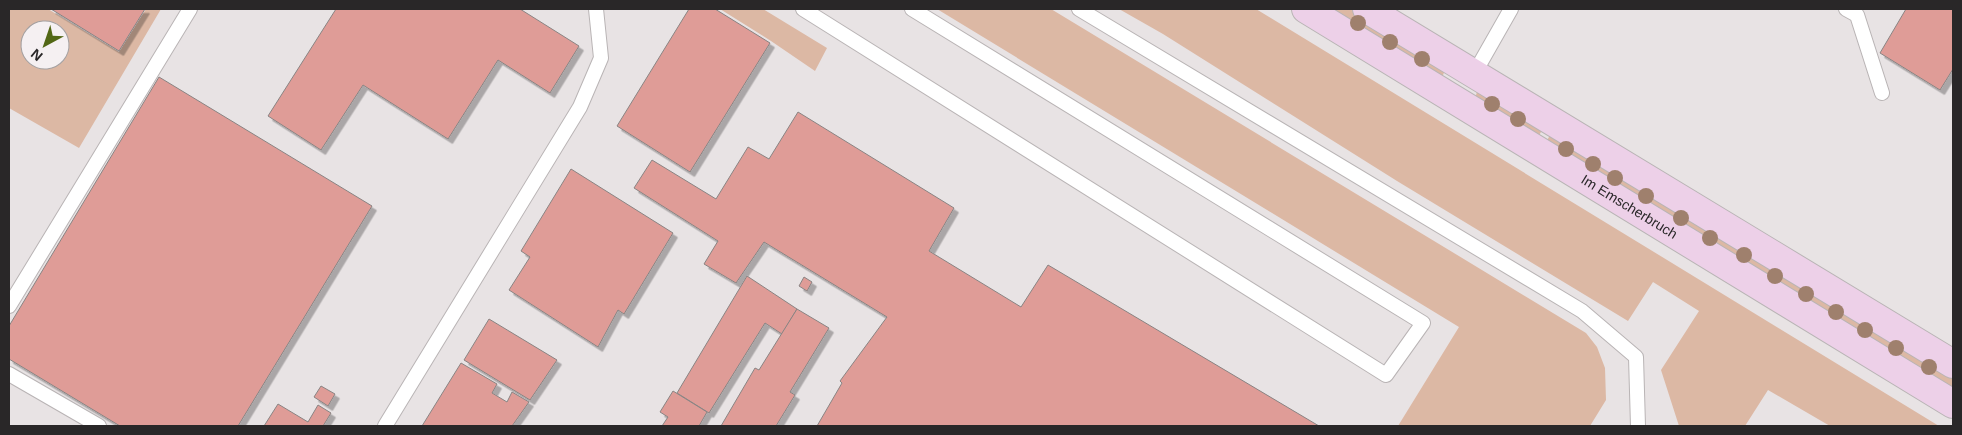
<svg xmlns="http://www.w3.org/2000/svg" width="1962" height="435" viewBox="0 0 1962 435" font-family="Arial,sans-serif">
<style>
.green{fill:#dcb8a4;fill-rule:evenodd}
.building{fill:#df9c97;stroke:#898483;filter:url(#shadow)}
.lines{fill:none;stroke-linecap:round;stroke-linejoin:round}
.service-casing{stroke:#b9b4b5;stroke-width:16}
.secondary-casing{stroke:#b9b4b5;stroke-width:30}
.service{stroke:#fff;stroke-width:14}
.secondary{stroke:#edd0e8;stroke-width:28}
.tree{fill:#9f806d}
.labels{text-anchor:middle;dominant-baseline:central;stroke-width:4;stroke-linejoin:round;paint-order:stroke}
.street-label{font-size:14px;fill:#292728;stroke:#f5f0f2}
</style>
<defs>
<filter id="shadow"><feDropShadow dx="4.5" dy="4.5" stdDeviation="0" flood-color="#0004"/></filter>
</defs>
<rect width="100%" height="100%" fill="#e8e3e4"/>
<!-- green -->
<g class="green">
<path d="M 9,9 L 48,9 L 119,52 L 146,9 L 161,9 L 79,148 L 9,108 ZM 30,30 L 60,30 L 60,60 L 30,60 Z"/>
<polygon points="720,9 763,9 827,48 815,71 771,41"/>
<polygon points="937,9 1051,9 1586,333 1597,347 1605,368 1606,400 1590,426 1398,426 1459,327"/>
<polygon points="1119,9 1256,9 1939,426 1830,426 1768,390 1745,426 1679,426 1661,370 1699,311 1653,282 1628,321 1397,181 1163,34"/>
<polygon points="1328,9 1350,9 1446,67 1442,78"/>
<polygon points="1478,88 1544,127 1538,137 1475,99"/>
<polygon points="1552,132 1953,374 1953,389 1546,142"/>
</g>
<!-- building -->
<g class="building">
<polygon points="51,9 145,9 119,51"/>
<polygon points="336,9 520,9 579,46 550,93 498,60 448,139 363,85 321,150 268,116"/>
<polygon points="689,9 715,9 770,43 690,172 617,126"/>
<polygon points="1906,9 1953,9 1953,69 1940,90 1880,53"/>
<polygon points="159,77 372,206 238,426 120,426 9,359 9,326"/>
<polygon points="798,112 954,208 929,251 1021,307 1048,265 1319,426 817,426 842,383 840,381 887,317 764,242 736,283 704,264 718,241 634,188 652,160 716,199 748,147 769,159"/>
<polygon points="571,169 673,233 624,314 618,310 598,347 509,290 530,257 521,251"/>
<polygon points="747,276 797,309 782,334 765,323 709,413 677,393"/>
<polygon points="804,277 812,282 807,291 799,286"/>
<polygon points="797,309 829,328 790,392 795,395 776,426 721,426 755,368 759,370"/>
<polygon points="489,319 557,360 530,400 464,360"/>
<polygon points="461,363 497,384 492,393 507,402 512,392 529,402 512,426 422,426"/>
<polygon points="321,386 335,394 328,406 314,397"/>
<polygon points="673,391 707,412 699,426 662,426 668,417 660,412"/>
<polygon points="278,404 308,422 318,405 331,413 323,426 264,426"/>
</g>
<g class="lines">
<!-- service casing -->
<g class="service-casing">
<g id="service">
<polyline points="803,9 1386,375 1423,323 912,9"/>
<polyline points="1079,9 1582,311 1636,357 1638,426"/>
<polyline points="1846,9 1857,15 1882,93"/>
<polyline points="1474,74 1511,9"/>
<polyline points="9,306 190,9"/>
<polyline points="9,374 99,426"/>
<polyline points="385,426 580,107 601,58 596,9"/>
</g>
</g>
<!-- secondary casing -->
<g class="secondary-casing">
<g id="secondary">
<path id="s1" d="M 1306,9 L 1953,404"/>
<polyline points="1367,9 1953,364"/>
</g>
</g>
<!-- service -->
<use href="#service" class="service"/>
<!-- secondary -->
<use href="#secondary" class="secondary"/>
</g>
<!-- trees -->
<g class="tree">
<circle cx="1358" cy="23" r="8"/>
<circle cx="1390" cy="42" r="8"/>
<circle cx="1422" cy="59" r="8"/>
<circle cx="1492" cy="104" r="8"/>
<circle cx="1518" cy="119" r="8"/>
<circle cx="1566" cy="149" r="8"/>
<circle cx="1593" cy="164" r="8"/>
<circle cx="1615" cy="178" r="8"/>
<circle cx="1646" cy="196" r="8"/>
<circle cx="1681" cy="218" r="8"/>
<circle cx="1710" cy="238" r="8"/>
<circle cx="1744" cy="255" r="8"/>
<circle cx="1775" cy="276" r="8"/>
<circle cx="1806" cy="294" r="8"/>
<circle cx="1836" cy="312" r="8"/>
<circle cx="1865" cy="330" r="8"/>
<circle cx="1896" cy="348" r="8"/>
<circle cx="1929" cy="367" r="8"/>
</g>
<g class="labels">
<!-- street labels -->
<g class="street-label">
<text stroke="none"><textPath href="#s1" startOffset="379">Im Emscherbruch</textPath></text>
</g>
</g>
<!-- border -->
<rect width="1962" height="435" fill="none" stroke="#292728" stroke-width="20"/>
<!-- north arrow -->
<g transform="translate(45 45) rotate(220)"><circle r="24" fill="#f5f0f2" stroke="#a3a0a1"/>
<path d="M0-4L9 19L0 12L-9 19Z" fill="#526715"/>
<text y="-8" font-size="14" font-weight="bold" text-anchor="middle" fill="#292728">N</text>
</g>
</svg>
